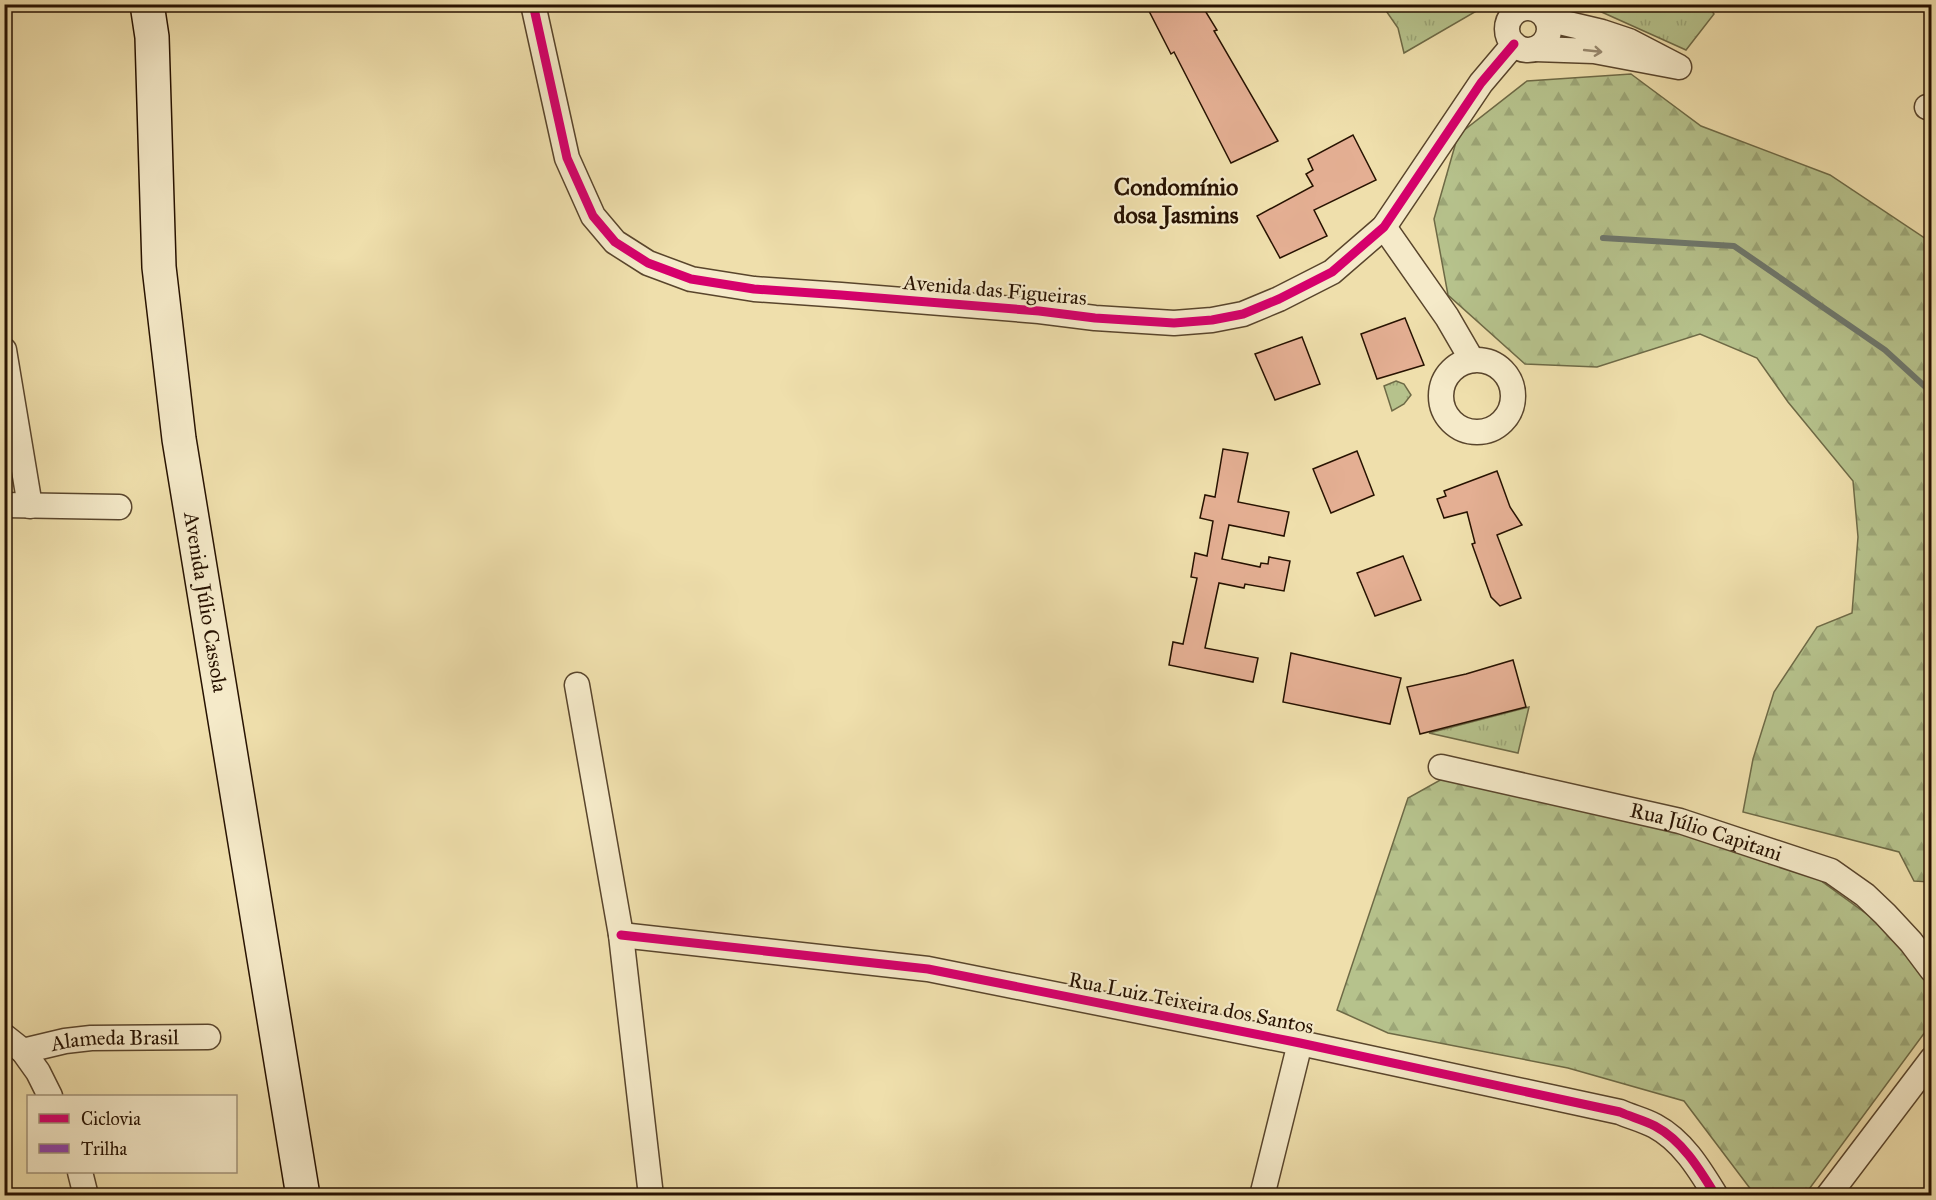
<svg xmlns="http://www.w3.org/2000/svg" width="1936" height="1200" viewBox="0 0 1936 1200" font-family="'IM FELL Great Primer',serif">
<style>
.forest{fill:url(#forest-firs);stroke:#6e6a46;stroke-width:1.5}
.park{fill:url(#park-tufts);stroke:#6e6a46;stroke-width:1.5}
.lines{fill:none;stroke-linecap:round;stroke-linejoin:round}
.stream{stroke:#6e776c;stroke-width:6}
.building{fill:#e4af93;stroke:#271201;stroke-width:1.5}
.street-casing{stroke:#59452c;stroke-width:27}
.secondary-casing{stroke:#271201;stroke-width:36}
.street{stroke:#f5eac9;stroke-width:24}
.secondary{stroke:#f5eac9;stroke-width:33}
.quiet{stroke:#8e44ad;stroke-width:8;stroke-dasharray:15 8;stroke-linecap:butt}
.cycleway-casing{stroke:#f5eac9;stroke-width:13}
.cycleway{stroke:#d6006c;stroke-width:9}
.oneway{stroke:#98896f}
.labels{text-anchor:middle;dominant-baseline:central;stroke-width:4.5;stroke-linejoin:round;paint-order:stroke}
.street-label{font-size:21px;fill:#271201;stroke:#f5eac9}
.quarter-label{font-size:24px;font-weight:bold;fill:#271201;stroke:#f5eac9}
</style>
<defs>
<pattern id="forest-firs" width="22" height="20" patternUnits="userSpaceOnUse" patternTransform="scale(1.5)"><rect width="22" height="20" fill="#b6c28c"/><path d="M5 1l3.5 6h-7zM16 11l3.5 6h-7z" fill="#9ca677"/></pattern>
<pattern id="park-tufts" width="24" height="20" patternUnits="userSpaceOnUse" patternTransform="scale(1.5)"><rect width="24" height="20" fill="#b6c28c"/><path d="M3 7l-1-3M5 7V3M7 7l1-3M15 17l-1-3M17 17v-4M19 17l1-3" fill="none" stroke="#9ca677"/></pattern>
</defs>
<rect width="100%" height="100%" fill="#efdfac"/>
<filter id="stains"><feTurbulence type="fractalNoise" baseFrequency=".00333" numOctaves="4"/><feColorMatrix values="0 0 0 0 .2 0 0 0 0 .09 0 0 0 0 .02 0 0 0 .5 -.17"/></filter>
<radialGradient id="worn" r=".72"><stop offset=".6" stop-color="#630" stop-opacity="0"/><stop offset="1" stop-color="#630" stop-opacity=".3"/></radialGradient>
<!-- forest -->
<g class="forest">
<polygon points="1631,74 1701,126 1830,175 1929,241 1932,260 1931,882 1914,881 1899,852 1743,812 1753,759 1774,692 1817,627 1852,613 1858,537 1853,481 1788,402 1757,358 1700,334 1597,367 1525,364 1448,295 1434,219 1458,135 1527,81"/>
<polygon points="1442,779 1674,825 1806,870 1897,936 1932,985 1931,1024 1804,1196 1755,1195 1684,1101 1568,1068 1388,1033 1337,1010 1408,798"/>
</g>
<!-- park -->
<g class="park">
<polygon points="1478,5 1480,9 1404,53 1398,28 1382,5"/>
<polygon points="1586,5 1708,5 1714,14 1686,50"/>
<polygon points="1396,381 1404,384 1411,395 1404,404 1392,411 1384,386"/>
<polygon points="1529,707 1518,753 1429,733"/>
</g>
<g class="lines">
<!-- stream -->
<polyline class="stream" points="1603,238 1734,246 1885,350 1932,393"/>
</g>
<!-- building -->
<g class="building">
<polygon points="1161,4 1201,4 1217,30 1214,31 1278,141 1231,163 1174,52 1171,54 1149,11"/>
<polygon points="1353,135 1376,180 1314,210 1327,236 1280,258 1257,216 1313,186 1306,174 1313,170 1308,159"/>
<polygon points="1405,318 1424,365 1377,379 1361,334"/>
<polygon points="1302,337 1320,384 1275,400 1255,354"/>
<polygon points="1223,449 1248,453 1238,502 1289,512 1284,536 1229,525 1222,559 1260,567 1261,563 1268,564 1269,557 1290,561 1284,591 1245,584 1244,588 1219,583 1205,648 1258,658 1253,682 1169,665 1173,642 1183,644 1197,578 1191,577 1195,553 1207,556 1213,521 1200,518 1205,495 1215,497"/>
<polygon points="1357,451 1374,495 1331,513 1313,469"/>
<polygon points="1497,471 1510,507 1522,525 1497,535 1521,598 1500,606 1491,597 1472,544 1475,543 1467,512 1444,518 1437,499 1446,496 1444,491"/>
<polygon points="1403,556 1421,600 1375,616 1357,573"/>
<polygon points="1291,653 1401,678 1390,724 1283,702"/>
<polygon points="1513,660 1526,707 1420,734 1407,687 1466,674"/>
</g>
<g class="lines">
<!-- street casing -->
<g class="street-casing">
<g id="street">
<polyline points="533,4 567,158 593,216 615,242 648,263 691,279 754,289 841,295 1039,311 1095,318 1174,323 1212,320 1243,314 1279,299 1332,272 1384,227 1481,83 1514,44"/>
<circle cx="1528" cy="29" r="21"/>
<polyline points="1535,49 1594,51 1679,67 1629,41 1602,32 1547,19"/>
<polyline points="1927,107 1932,106"/>
<polyline points="1384,227 1447,317 1472,360"/>
<polyline points="4,350 30,506"/>
<circle cx="1477" cy="396" r="36"/>
<polyline points="4,505 119,507"/>
<polyline points="577,685 621,935 651,1196"/>
<path id="s1" d="M 1441,767 L 1680,821 L 1831,871 L 1865,895 L 1885,914 L 1911,942 L 1932,970"/>
<path d="M 621,935 L 928,969 L 1300,1043 L 1620,1112 C 1631,1117 1644,1120 1655,1126 C 1683,1141 1700,1170 1716,1196"/>
<polyline points="4,1036 23,1051 38,1072 50,1096"/>
<path id="s2" d="M 23,1051 L 65,1041 L 91,1038 L 208,1037"/>
<polyline points="80,1172 86,1196"/>
<polyline points="1262,1196 1300,1043"/>
<polyline points="1828,1196 1932,1059"/>
</g>
</g>
<!-- secondary casing -->
<g class="secondary-casing">
<g id="secondary">
<path id="s3" d="M 147,4 L 152,37 L 159,267 L 179,439 L 303,1196"/>
</g>
</g>
<!-- street -->
<use href="#street" class="street"/>
<!-- secondary -->
<use href="#secondary" class="secondary"/>
<!-- quiet -->
<polyline class="quiet" points="1927,107 1932,106"/>
<!-- cycleway casing -->
<g class="cycleway-casing">
<g id="cycleway">
<polyline points="533,4 567,158 593,216 615,242 648,263 691,279 754,289 841,295 1039,311 1095,318 1174,323 1212,320 1243,314 1279,299 1332,272 1384,227 1481,83 1514,44"/>
<path d="M 621,935 L 928,969 L 1300,1043 L 1620,1112 C 1631,1117 1644,1120 1655,1126 C 1683,1141 1700,1170 1716,1196"/>
</g>
</g>
<!-- cycleway -->
<use href="#cycleway" class="cycleway"/>
</g>
<!-- one-way arrows -->
<defs><path id="oneway-shaft" d="M-6 0H5M1.5-3L5.5 0L1.5 3" fill="none" stroke-width="1.6" stroke-linecap="round" stroke-linejoin="round" transform="scale(1.5)"/></defs>
<use class="oneway" href="#oneway-shaft" transform="translate(1593 51) rotate(6)"/>
<g class="labels">
<!-- street labels -->
<g class="street-label">
<text transform="translate(995 290) rotate(5)">Avenida das Figueiras</text>
<text stroke="none"><textPath href="#s3" startOffset="602">Avenida Júlio Cassola</textPath></text>
<text stroke="none"><textPath href="#s1" startOffset="273">Rua Júlio Capitani</textPath></text>
<text transform="translate(1191 1003) rotate(11)">Rua Luiz Teixeira dos Santos</text>
<text stroke="none"><textPath href="#s2" startOffset="93">Alameda Brasil</textPath></text>
</g>
<!-- quarter labels -->
<g class="quarter-label">
<text x="1176" y="187">Condomínio<tspan x="1176" dy="28">dosa Jasmins</tspan></text>
</g>
</g>
<!-- margin -->
<rect width="1936" height="1200" fill="none" stroke="#efdfac" stroke-width="24"/>
<rect x="6" y="6" width="1924" height="1188" fill="none" stroke="#271201" stroke-width="3"/>
<rect x="12" y="12" width="1912" height="1176" fill="none" stroke="#271201" stroke-width="1.5"/>
<!-- legend -->
<rect x="27" y="1095" width="210" height="78" fill="#f5eac9" stroke="#a39479" stroke-width="1.5"/>
<rect x="39" y="1114" width="30" height="9" fill="#d6006c" stroke="#a39479" stroke-width="1.5"/>
<text x="81" y="1125" font-size="18" fill="#271201">Ciclovia</text>
<rect x="39" y="1144" width="30" height="9" fill="#8e44ad" stroke="#a39479" stroke-width="1.5"/>
<text x="81" y="1155" font-size="18" fill="#271201">Trilha</text>
<rect width="100%" height="100%" filter="url(#stains)"/>
<rect width="100%" height="100%" fill="url(#worn)"/>
</svg>
